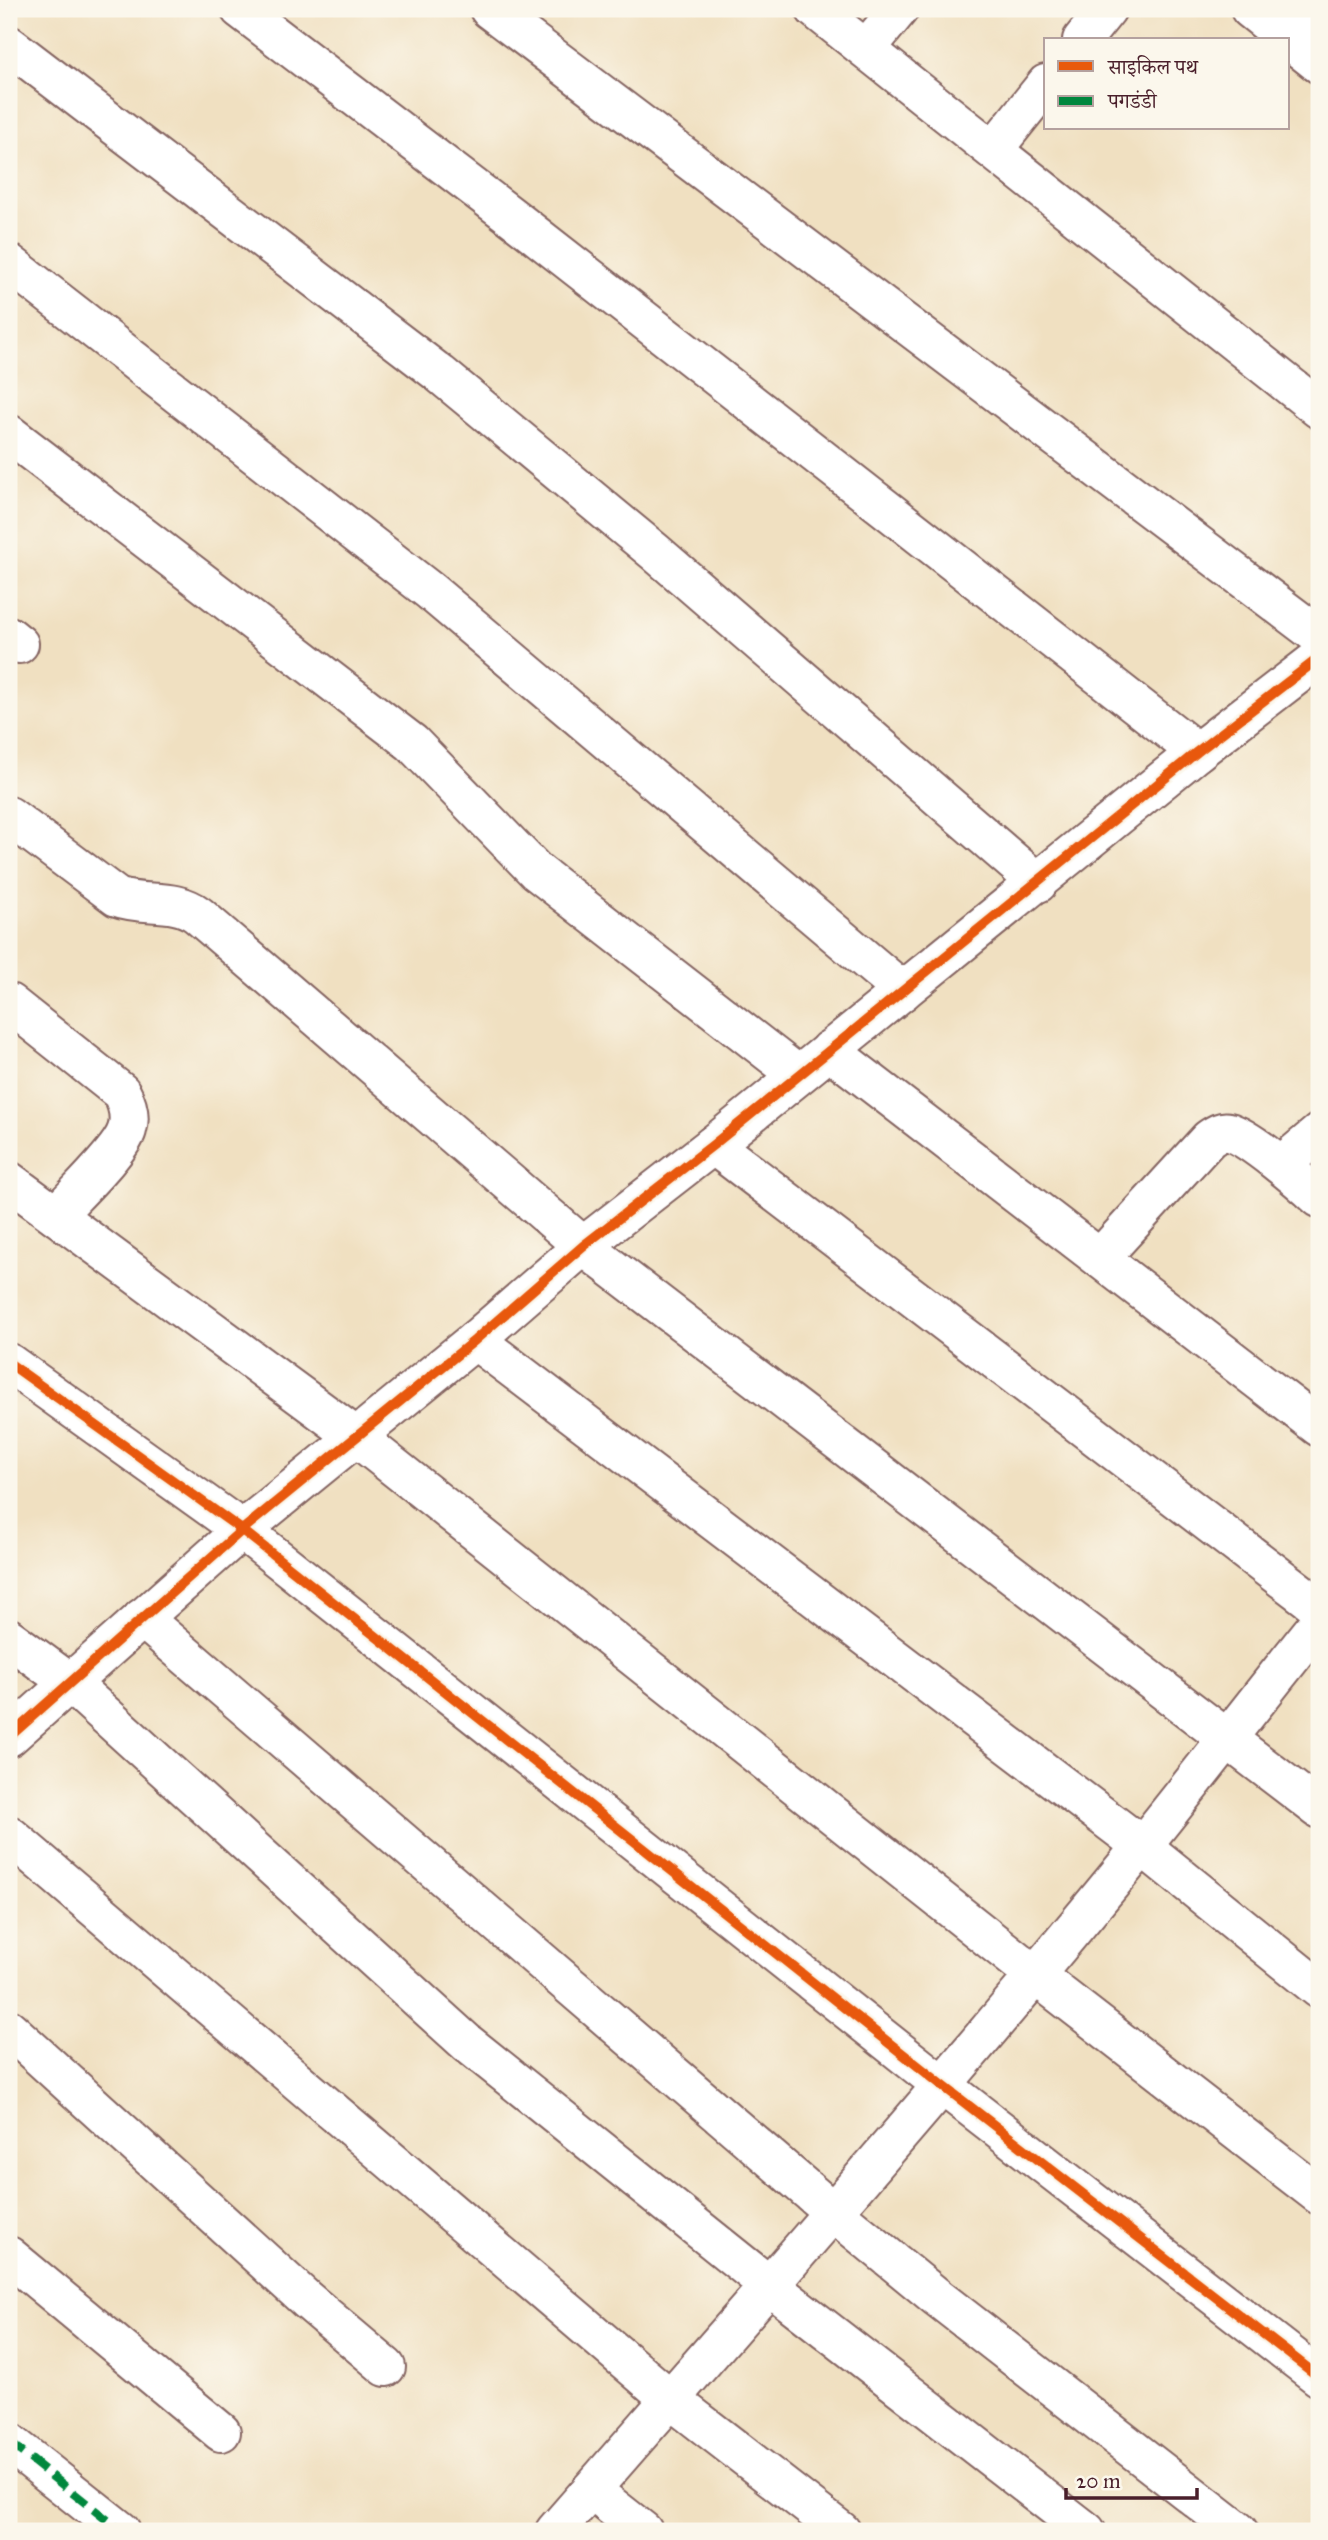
<svg xmlns="http://www.w3.org/2000/svg" width="1328" height="2540" viewBox="0 0 1328 2540" font-family="'IM FELL Great Primer','Noto Serif Devanagari',serif">
<style>
.lines{fill:none;stroke-linecap:round;stroke-linejoin:round}
.minor-casing{stroke:#846360;stroke-width:42}
.tertiary-casing{stroke:#846360;stroke-width:42}
.minor{stroke:#fff;stroke-width:38}
.tertiary{stroke:#fff;stroke-width:38}
.quiet{stroke:#00873e;stroke-width:9;stroke-dasharray:18 9;stroke-linecap:butt}
.cycleway-casing{stroke:#fbf7ec;stroke-width:15}
.cycleway{stroke:#e8590c;stroke-width:10}
</style>
<rect width="100%" height="100%" fill="#fbf7ec"/>
<filter id="ink" filterUnits="userSpaceOnUse"><feTurbulence type="fractalNoise" baseFrequency=".0143" numOctaves="2"/><feDisplacementMap in="SourceGraphic" scale="14" xChannelSelector="R" yChannelSelector="G"/><feConvolveMatrix kernelMatrix="1 2 1 2 8 2 1 2 1" color-interpolation-filters="sRGB"/></filter>
<filter id="wash" filterUnits="userSpaceOnUse"><feTurbulence type="fractalNoise" baseFrequency=".00686" numOctaves="4" result="noise"/><feDisplacementMap in="SourceGraphic" scale="28" xChannelSelector="R" yChannelSelector="G"/><feGaussianBlur stdDeviation="1.57" result="paint"/><feColorMatrix in="noise" values="0 0 0 0 0 0 0 0 0 0 0 0 0 0 0 0 0 1.4 0 .05"/><feComposite in="paint" operator="in"/></filter>
<g filter="url(#wash)">
<rect width="100%" height="100%" fill="#f0e0c1"/>
</g>
<g filter="url(#ink)">
<g class="lines">
<!-- minor casing -->
<g class="minor-casing">
<g id="minor">
<polyline points="240,9 520,223 1197,752"/>
<polyline points="489,9 1319,636"/>
<polyline points="815,9 1319,409"/>
<polyline points="1250,9 1319,64"/>
<polyline points="1288,39 1310,9"/>
<polyline points="1082,40 1107,9"/>
<polyline points="9,45 440,374 655,552 1038,883"/>
<polyline points="867,48 899,9"/>
<polyline points="994,149 1046,84"/>
<polyline points="9,263 430,591 903,991"/>
<polyline points="9,434 412,743 536,871 797,1074"/>
<polyline points="9,636 19,644"/>
<path d="M 9,816 L 117,897 C 144,907 174,897 198,915 L 583,1246 L 1319,1809"/>
<path d="M 9,1003 L 121,1092 C 127,1103 131,1117 127,1130 C 121,1151 73,1196 56,1215"/>
<polyline points="829,1050 1319,1427"/>
<polyline points="713,1145 1319,1607"/>
<polyline points="1281,1165 1319,1133"/>
<polyline points="9,1181 355,1436 1035,1975 1319,2195"/>
<path d="M 1100,1258 L 1209,1139 C 1215,1135 1221,1130 1229,1132 C 1248,1136 1303,1183 1319,1198"/>
<polyline points="475,1340 1142,1846 1319,1989"/>
<polyline points="9,1363 242,1530 942,2085 1319,2377"/>
<polyline points="142,1618 832,2211 938,2298 1238,2531"/>
<polyline points="9,1638 70,1683 467,2043 771,2287 1086,2531"/>
<polyline points="9,1835 669,2398 841,2531"/>
<polyline points="9,2029 307,2300 386,2367"/>
<polyline points="9,2256 221,2432"/>
<polyline points="9,2442 121,2531"/>
<polyline points="591,2490 643,2531"/>
<path d="M 555,2531 C 752,2305 951,2080 1141,1847 C 1201,1773 1259,1697 1319,1623"/>
</g>
</g>
<!-- tertiary casing -->
<g class="tertiary-casing">
<polyline id="tertiary" points="9,1737 242,1530 475,1340 583,1246 713,1145 1197,752 1319,658"/>
</g>
<!-- minor -->
<use href="#minor" class="minor"/>
<!-- tertiary -->
<use href="#tertiary" class="tertiary"/>
<!-- quiet -->
<polyline class="quiet" points="9,2442 121,2531"/>
<!-- cycleway casing -->
<g class="cycleway-casing">
<g id="cycleway">
<polyline points="9,1363 242,1530 942,2085 1319,2377"/>
<polyline points="9,1737 242,1530 475,1340 583,1246 713,1145 1197,752 1319,658"/>
</g>
</g>
<!-- cycleway -->
<use href="#cycleway" class="cycleway"/>
</g>
</g>
<!-- margin -->
<rect width="1328" height="2540" fill="none" stroke="#fbf7ec" stroke-width="35"/>
<!-- legend -->
<rect x="1044" y="38" width="245" height="91" fill="#fbf7ec" stroke="#b4a19f" stroke-width="2"/>
<rect x="1058" y="61" width="35" height="10" fill="#e8590c" stroke="#b4a19f" stroke-width="2"/>
<text x="1108" y="74" font-size="21" fill="#4a1f2b">साइकिल पथ</text>
<rect x="1058" y="96" width="35" height="10" fill="#00873e" stroke="#b4a19f" stroke-width="2"/>
<text x="1108" y="108" font-size="21" fill="#4a1f2b">पगडंडी</text>
<!-- scale -->
<path d="M1066 2488v10h131v-10" fill="none" stroke="#4a1f2b" stroke-width="3.5"/>
<text x="1076" y="2488" font-size="21" fill="#4a1f2b" stroke="#fbf7ec" stroke-width="5" paint-order="stroke">20 m</text>
</svg>
